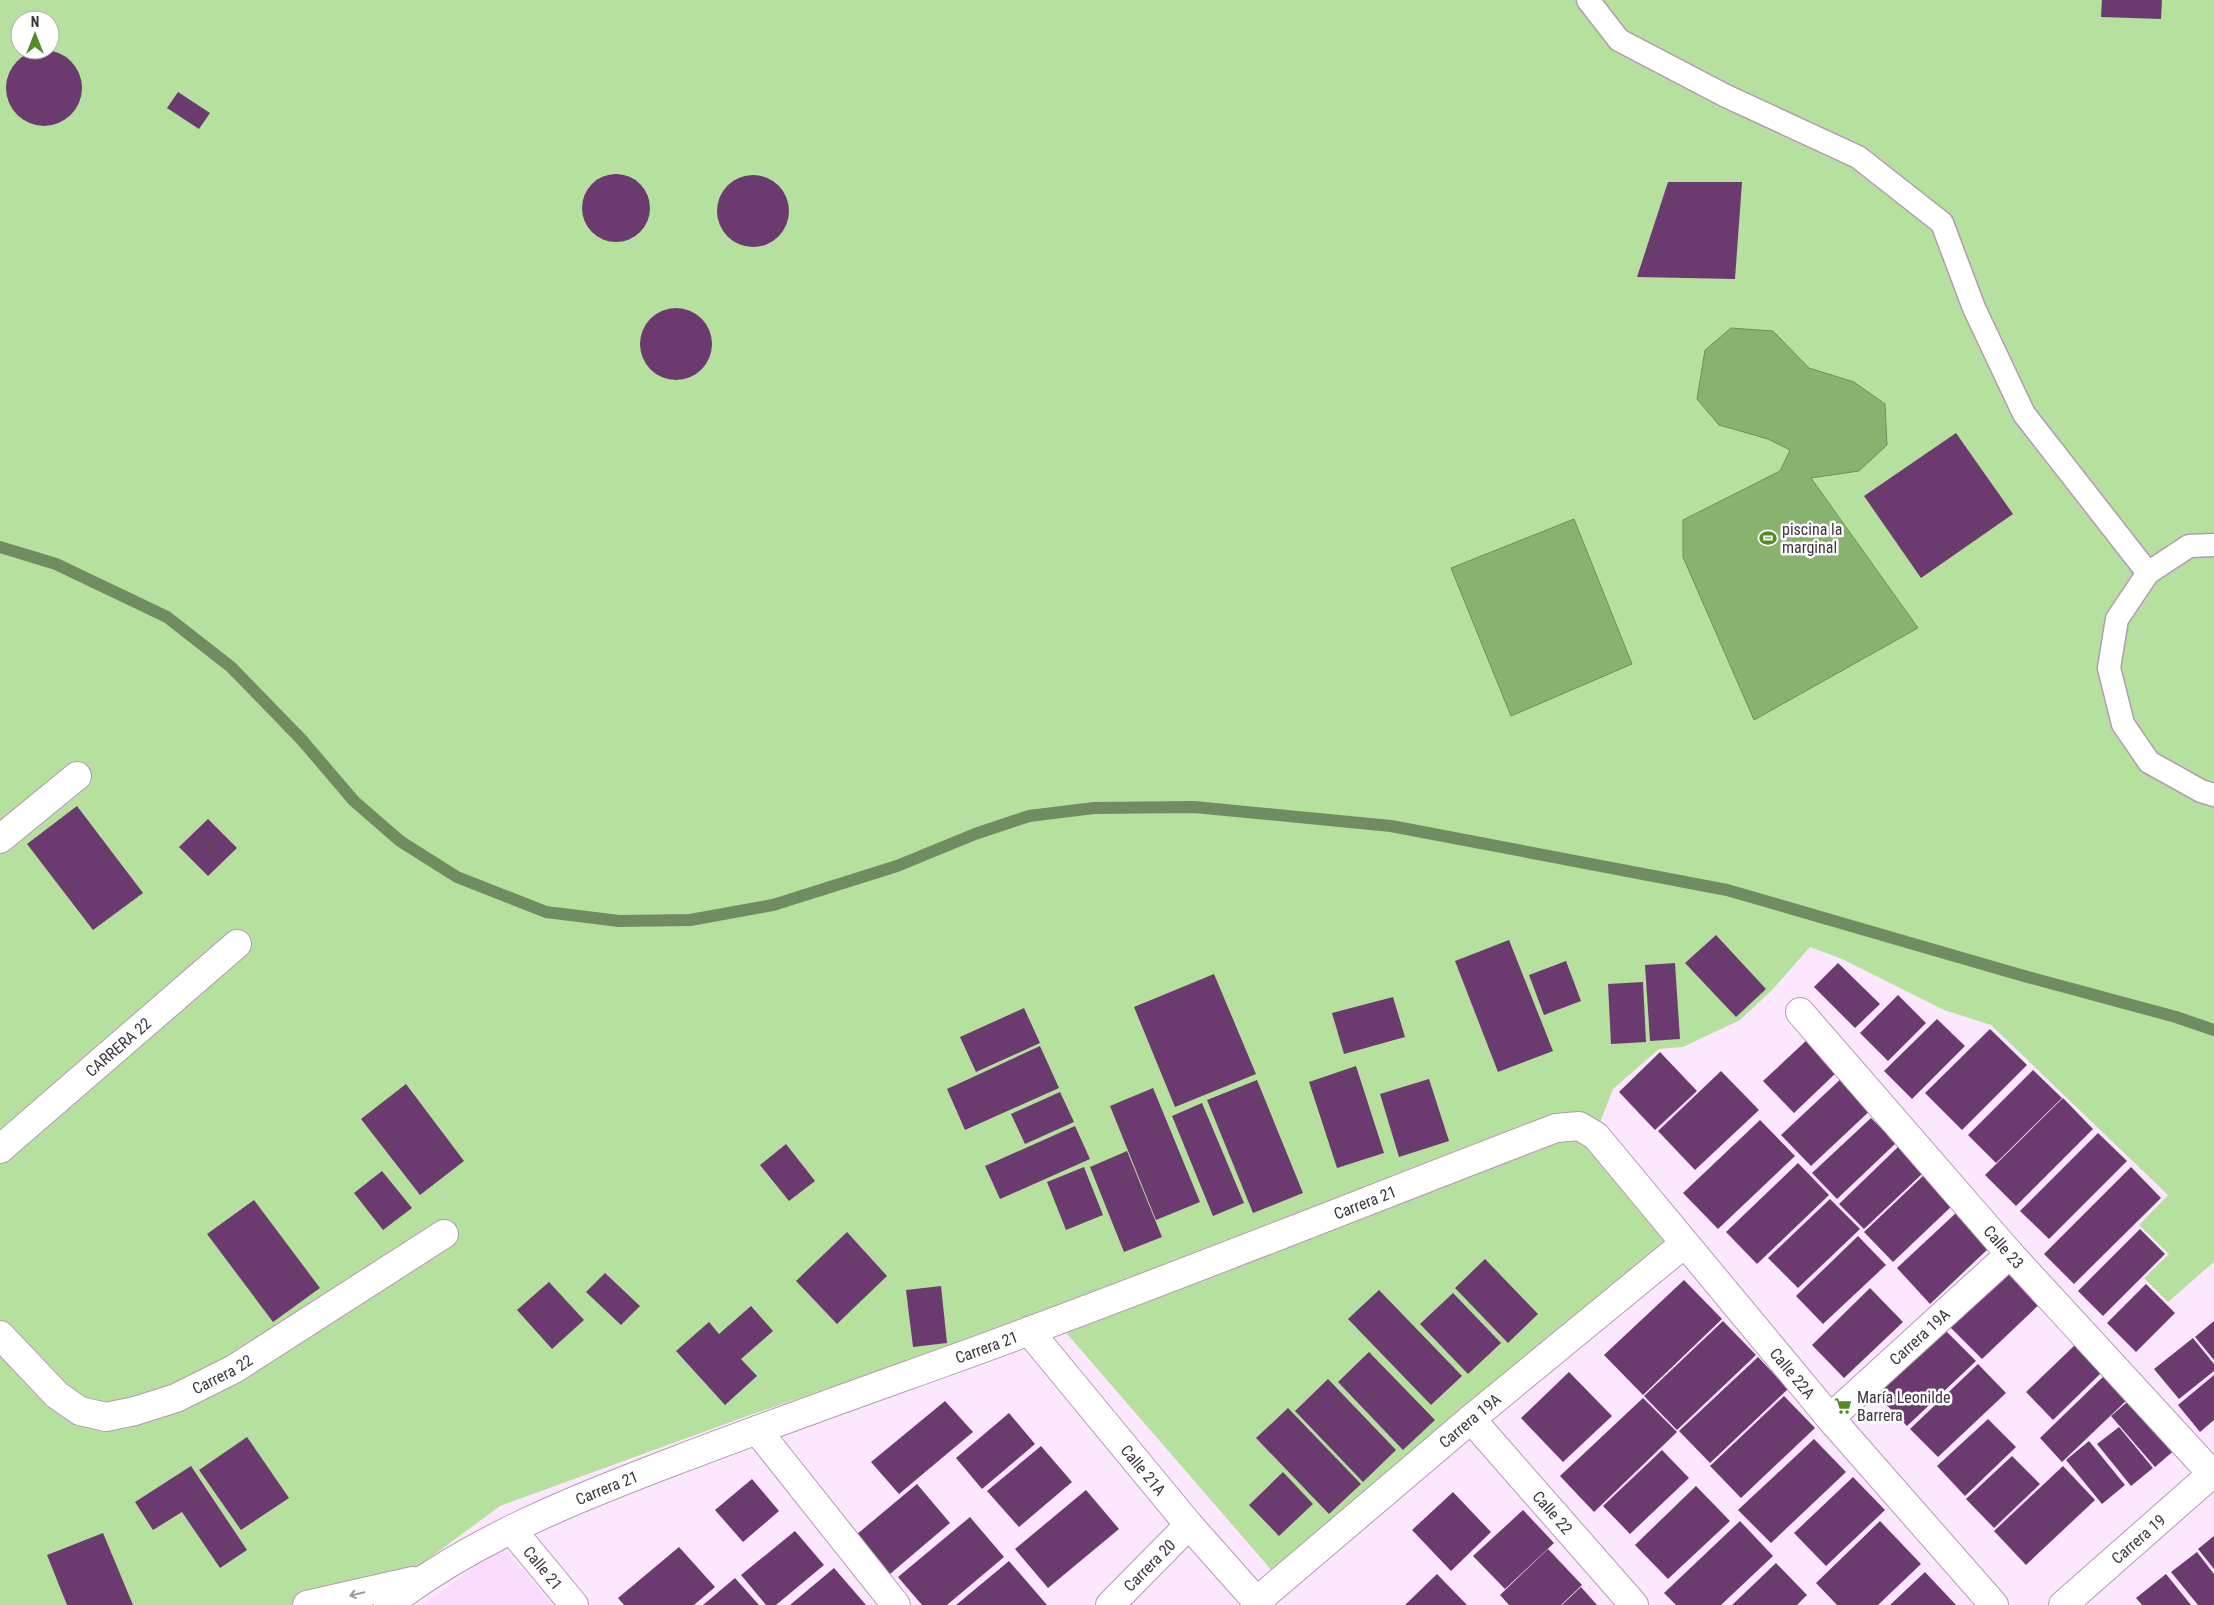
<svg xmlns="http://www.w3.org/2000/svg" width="2214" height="1605" viewBox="0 0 2214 1605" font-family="'Roboto Condensed',sans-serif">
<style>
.built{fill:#fcdcfe}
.green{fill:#b6e09d;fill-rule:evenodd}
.water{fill:#89b26f;stroke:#728c61}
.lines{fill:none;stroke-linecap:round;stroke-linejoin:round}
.stream{stroke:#728c61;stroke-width:12}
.building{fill:#6b3b70}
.lane-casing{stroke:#b39ab5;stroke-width:25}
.street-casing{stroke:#b39ab5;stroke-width:30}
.lane{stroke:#fff;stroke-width:22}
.street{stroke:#fff;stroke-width:28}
.oneway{stroke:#9e9a9f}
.labels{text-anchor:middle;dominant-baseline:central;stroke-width:5;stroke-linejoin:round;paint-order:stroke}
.poi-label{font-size:16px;fill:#3e343f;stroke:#fff;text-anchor:start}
.street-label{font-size:16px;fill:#3e343f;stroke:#fff}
</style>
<rect width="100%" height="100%" fill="#fde7fe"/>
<!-- built -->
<polygon class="built" points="503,1547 552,1605 423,1605 468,1572"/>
<!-- green -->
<path class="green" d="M 0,0 L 2214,0 L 2214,1262 L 2168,1302 L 2144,1278 L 2169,1254 L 2139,1225 L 2168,1195 L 1991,1025 L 1944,1010 L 1842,959 L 1810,947 L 1772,990 L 1740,1020 L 1683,1047 L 1659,1049 L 1613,1089 L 1591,1146 L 1669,1244 L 1274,1573 L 1049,1313 L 753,1414 L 500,1506 L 366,1605 L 0,1605 ZM 20,20 L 50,20 L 50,50 L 20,50 Z"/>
<!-- water -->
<g class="water">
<polygon points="1731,328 1773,331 1809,368 1854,382 1885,404 1887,445 1859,471 1811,478 1918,628 1754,720 1683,557 1683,520 1780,471 1790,450 1768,439 1719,425 1697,399 1705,350"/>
<polygon points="1574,519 1632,664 1511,716 1451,568"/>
</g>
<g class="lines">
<!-- stream -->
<polyline class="stream" points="0,547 56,564 167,617 231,667 301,739 354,801 400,841 457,877 546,912 619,921 690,920 773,905 897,866 975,834 1029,816 1094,808 1194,807 1391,826 1727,890 2024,976 2176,1017 2214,1030"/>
</g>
<!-- building -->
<g class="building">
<polygon points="2102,0 2162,0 2161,19 2101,17"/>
<circle cx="44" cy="88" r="38"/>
<polygon points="178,92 210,113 199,129 167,108"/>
<circle cx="616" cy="208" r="34"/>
<circle cx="753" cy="211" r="36"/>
<polygon points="1668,182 1742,182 1735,279 1637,277"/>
<circle cx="676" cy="344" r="36"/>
<polygon points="1956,433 2013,514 1921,578 1864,496"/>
<polygon points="77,806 143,893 93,930 27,844"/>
<polygon points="208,819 237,848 208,876 179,847"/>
<polygon points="1716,935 1766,989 1736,1017 1685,963"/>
<polygon points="1509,940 1553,1051 1498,1072 1455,961"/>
<polygon points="1566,961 1581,1001 1544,1015 1529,975"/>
<polygon points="1675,963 1680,1039 1650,1041 1645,965"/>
<polygon points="1838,963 1880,1004 1855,1028 1814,987"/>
<polygon points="1214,974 1256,1074 1175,1107 1134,1007"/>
<polygon points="1643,982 1646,1042 1611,1044 1608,984"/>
<polygon points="1898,995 1926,1023 1888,1061 1860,1033"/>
<polygon points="1393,997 1405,1037 1344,1054 1332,1013"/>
<polygon points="1024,1008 1040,1043 976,1072 960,1037"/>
<polygon points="1937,1019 1965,1046 1912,1099 1884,1071"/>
<polygon points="1990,1029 2027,1065 1962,1130 1925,1093"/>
<polygon points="1808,1039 1839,1070 1794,1113 1763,1081"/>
<polygon points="1040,1046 1059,1088 965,1130 947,1089"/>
<polygon points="1660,1052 1697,1091 1655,1130 1619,1092"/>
<polygon points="1356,1066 1384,1153 1337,1168 1309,1082"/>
<polygon points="2033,1070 2062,1098 1996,1163 1968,1135"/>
<polygon points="1721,1071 1759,1110 1695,1170 1658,1131"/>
<polygon points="1844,1076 1874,1107 1811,1166 1781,1135"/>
<polygon points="1429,1079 1449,1141 1399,1157 1380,1094"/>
<polygon points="1257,1080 1303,1193 1253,1213 1207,1100"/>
<polygon points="406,1084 464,1161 420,1195 361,1119"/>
<polygon points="1153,1088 1200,1202 1156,1220 1110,1106"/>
<polygon points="1060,1092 1074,1122 1025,1144 1011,1114"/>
<polygon points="2063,1098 2093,1129 2016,1206 1985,1175"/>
<polygon points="1202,1103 1244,1203 1213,1216 1172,1116"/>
<polygon points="1871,1118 1896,1143 1837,1199 1812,1173"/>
<polygon points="1760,1120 1795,1156 1718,1229 1683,1193"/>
<polygon points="1075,1126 1090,1159 1000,1199 985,1166"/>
<polygon points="2098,1133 2127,1161 2049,1239 2020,1211"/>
<polygon points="786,1144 815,1181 789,1201 760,1165"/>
<polygon points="1898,1147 1923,1173 1864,1229 1839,1204"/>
<polygon points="1127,1151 1162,1237 1124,1252 1090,1167"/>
<polygon points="1798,1163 1829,1195 1757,1264 1726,1232"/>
<polygon points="1084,1167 1103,1215 1066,1230 1047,1182"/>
<polygon points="2131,1167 2161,1198 2074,1284 2044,1254"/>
<polygon points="382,1171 412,1208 383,1230 354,1193"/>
<polygon points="1925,1174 1954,1204 1893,1262 1864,1232"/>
<polygon points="1830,1199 1860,1229 1798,1288 1768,1258"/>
<polygon points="254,1200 320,1288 273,1322 207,1234"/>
<polygon points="1957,1212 1990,1247 1930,1304 1897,1268"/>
<polygon points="2140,1229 2165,1254 2103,1316 2078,1291"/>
<polygon points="847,1232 887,1276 837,1324 796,1281"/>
<polygon points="1858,1236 1886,1265 1823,1324 1796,1296"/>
<polygon points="1485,1259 1538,1314 1508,1343 1455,1288"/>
<polygon points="2012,1264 2046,1298 1982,1359 1948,1325"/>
<polygon points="605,1273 640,1306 621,1325 586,1292"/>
<polygon points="1684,1280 1722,1319 1643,1395 1604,1355"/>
<polygon points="549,1282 584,1320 552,1349 517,1310"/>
<polygon points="2146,1284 2175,1313 2136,1352 2107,1323"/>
<polygon points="941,1286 947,1343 913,1347 906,1290"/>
<polygon points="1870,1288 1903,1322 1844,1378 1812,1345"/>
<polygon points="1379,1290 1462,1376 1431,1405 1348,1319"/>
<polygon points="1453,1293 1501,1343 1468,1374 1420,1324"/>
<polygon points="751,1306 773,1331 741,1359 757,1376 725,1405 676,1351 709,1322 719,1334"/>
<polygon points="1723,1321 1756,1355 1677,1430 1644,1396"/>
<polygon points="2214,1321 2214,1360 2195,1337"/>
<polygon points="1944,1329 1976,1361 1907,1426 1876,1394"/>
<polygon points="2193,1338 2214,1364 2214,1371 2179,1399 2154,1369"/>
<polygon points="2075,1345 2101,1373 2053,1420 2026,1392"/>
<polygon points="1369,1352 1435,1420 1403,1450 1338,1382"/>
<polygon points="1758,1357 1788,1389 1710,1463 1679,1431"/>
<polygon points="1978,1364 2006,1393 1938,1457 1910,1429"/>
<polygon points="1569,1372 1612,1416 1563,1462 1521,1418"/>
<polygon points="2105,1375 2128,1399 2062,1462 2040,1438"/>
<polygon points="2214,1375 2214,1420 2200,1432 2178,1405"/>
<polygon points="1328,1379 1396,1450 1363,1482 1295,1411"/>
<polygon points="1784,1396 1815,1428 1741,1498 1710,1466"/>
<polygon points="2133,1397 2177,1448 2155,1467 2111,1416"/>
<polygon points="1643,1398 1677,1432 1594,1512 1560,1476"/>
<polygon points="945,1401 973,1432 899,1494 871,1462"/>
<polygon points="1288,1408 1361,1484 1329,1514 1256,1438"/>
<polygon points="1009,1413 1035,1444 982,1489 956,1458"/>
<polygon points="1988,1419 2016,1447 1965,1496 1937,1466"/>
<polygon points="2119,1427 2153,1468 2131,1486 2097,1444"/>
<polygon points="247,1437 289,1498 241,1530 199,1470"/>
<polygon points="1814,1439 1846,1472 1771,1543 1738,1510"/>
<polygon points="2089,1441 2125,1485 2102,1504 2066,1460"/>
<polygon points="1041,1446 1072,1482 1019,1527 987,1491"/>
<polygon points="1662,1450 1689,1478 1630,1534 1603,1506"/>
<polygon points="2012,1456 2040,1484 1994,1528 1966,1499"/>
<polygon points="191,1466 247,1550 220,1568 182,1512 153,1530 135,1502"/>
<polygon points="2063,1466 2095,1500 2026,1565 1994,1531"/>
<polygon points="1283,1472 1313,1504 1279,1536 1249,1505"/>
<polygon points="1853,1477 1885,1510 1826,1566 1794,1533"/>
<polygon points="752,1479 779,1511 743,1542 715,1510"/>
<polygon points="917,1484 950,1523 890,1574 856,1535"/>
<polygon points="1696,1486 1730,1521 1668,1579 1635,1545"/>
<polygon points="1086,1490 1119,1529 1048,1588 1015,1549"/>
<polygon points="1453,1492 1491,1532 1451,1571 1412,1530"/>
<polygon points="1523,1510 1554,1543 1505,1589 1473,1556"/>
<polygon points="970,1517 1004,1557 947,1605 922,1605 898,1577"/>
<polygon points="1740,1521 1773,1556 1721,1605 1676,1605 1664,1593"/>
<polygon points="1880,1521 1921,1564 1878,1605 1837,1605 1816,1583"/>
<polygon points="795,1531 824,1565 776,1605 766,1605 741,1575"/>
<polygon points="103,1533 133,1605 67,1605 47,1555"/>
<polygon points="2214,1536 2214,1569 2198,1549"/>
<polygon points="679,1547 715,1587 694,1605 624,1605 618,1598"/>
<polygon points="1548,1549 1582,1585 1561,1605 1509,1605 1500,1595"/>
<polygon points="2197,1552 2214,1574 2214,1605 2198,1605 2171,1572"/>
<polygon points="1009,1561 1047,1605 956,1605"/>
<polygon points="1776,1563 1807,1595 1797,1605 1732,1605"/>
<polygon points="834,1568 866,1605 790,1605"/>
<polygon points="1925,1572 1956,1605 1890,1605"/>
<polygon points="1437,1574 1467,1605 1405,1605"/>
<polygon points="2166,1574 2191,1605 2142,1605 2136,1598"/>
<polygon points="735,1578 759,1605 703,1605"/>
<polygon points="1581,1587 1597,1605 1562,1605"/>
</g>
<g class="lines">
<!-- lane casing -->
<g class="lane-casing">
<g id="lane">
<polyline points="1588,0 1619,40 1726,96 1858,157 1942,223 1974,308 2024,414 2148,573"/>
<polyline points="2214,545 2189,546 2148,573 2117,619 2109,668 2123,724 2149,762 2201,791 2214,795"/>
</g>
</g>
<!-- street casing -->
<g class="street-casing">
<g id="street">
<polyline points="0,839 77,776"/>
<path id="s1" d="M 1800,1012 L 2010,1254 L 2214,1476"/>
<path id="s2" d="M 0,1149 L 237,944"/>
<path id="s3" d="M 1029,1331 L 1189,1525 L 1260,1605"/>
<path id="s4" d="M 0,1335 L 57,1395 L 80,1411 L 106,1417 L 135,1411 L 176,1398 L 234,1369 L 444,1234"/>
<path id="s5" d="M 1830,1418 L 2010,1254"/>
<path id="s6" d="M 1471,1419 L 1634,1605"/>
<polyline points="757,1430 896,1605"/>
<path id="s7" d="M 512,1530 L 574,1605"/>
<path id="s8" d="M 1257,1601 L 1471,1419 L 1684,1244"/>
<polyline points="307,1605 413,1581"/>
<path id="s9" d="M 388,1605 C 473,1539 577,1498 677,1460 C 766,1426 856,1394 945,1362 C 1150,1288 1353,1206 1556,1128 L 1579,1126 L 1596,1136 L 1830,1418 L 1994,1605"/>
<path id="s10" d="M 1110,1605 L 1189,1525"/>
<path id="s11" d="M 2063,1605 L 2214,1472"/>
</g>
</g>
<!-- lane -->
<use href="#lane" class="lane"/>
<!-- street -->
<use href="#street" class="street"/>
</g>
<!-- one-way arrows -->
<defs><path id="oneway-shaft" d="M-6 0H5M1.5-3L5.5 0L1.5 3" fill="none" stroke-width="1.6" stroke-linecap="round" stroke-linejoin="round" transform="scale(1.25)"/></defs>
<use class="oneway" href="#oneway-shaft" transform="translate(357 1594) rotate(167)"/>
<!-- icons -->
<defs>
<g id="stadium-bare" transform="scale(1.35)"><path d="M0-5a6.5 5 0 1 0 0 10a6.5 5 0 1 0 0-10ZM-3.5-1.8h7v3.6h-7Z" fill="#548b26" stroke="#fff" stroke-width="2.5" paint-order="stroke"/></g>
<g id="supermarket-bare" transform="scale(1.35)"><path d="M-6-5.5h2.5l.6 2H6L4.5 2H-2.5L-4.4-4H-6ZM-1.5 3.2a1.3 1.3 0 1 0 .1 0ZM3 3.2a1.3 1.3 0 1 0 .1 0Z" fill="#548b26" stroke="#fff" stroke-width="2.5" paint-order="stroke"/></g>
</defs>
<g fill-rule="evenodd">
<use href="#stadium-bare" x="1768" y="538"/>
<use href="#supermarket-bare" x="1843" y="1406"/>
</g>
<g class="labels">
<!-- poi labels -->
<g class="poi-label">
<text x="1782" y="529">piscina la<tspan x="1782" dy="18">marginal</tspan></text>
<text x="1857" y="1397">María Leonilde<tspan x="1857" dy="18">Barrera</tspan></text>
</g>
<!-- street labels -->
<g class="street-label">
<text stroke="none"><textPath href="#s2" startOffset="156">CARRERA 22</textPath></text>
<text stroke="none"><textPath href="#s9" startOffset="1059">Carrera 21</textPath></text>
<text stroke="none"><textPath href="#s1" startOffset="311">Calle 23</textPath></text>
<text stroke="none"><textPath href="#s5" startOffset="121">Carrera 19A</textPath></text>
<text stroke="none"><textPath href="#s9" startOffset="654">Carrera 21</textPath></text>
<text stroke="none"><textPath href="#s4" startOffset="262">Carrera 22</textPath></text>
<text stroke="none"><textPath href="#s9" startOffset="1615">Calle 22A</textPath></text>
<text stroke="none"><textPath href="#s8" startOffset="279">Carrera 19A</textPath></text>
<text stroke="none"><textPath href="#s3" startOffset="180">Calle 21A</textPath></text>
<text stroke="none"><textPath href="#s9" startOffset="249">Carrera 21</textPath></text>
<text stroke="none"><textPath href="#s6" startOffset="124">Calle 22</textPath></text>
<text stroke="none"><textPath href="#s11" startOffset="100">Carrera 19</textPath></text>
<text stroke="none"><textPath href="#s10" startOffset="56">Carrera 20</textPath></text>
<text stroke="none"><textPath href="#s7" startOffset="49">Calle 21</textPath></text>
</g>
</g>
<!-- north arrow -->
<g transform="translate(35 35)"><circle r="24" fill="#ffffff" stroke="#b2aeb2"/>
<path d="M0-4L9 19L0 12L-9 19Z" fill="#548b26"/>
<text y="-8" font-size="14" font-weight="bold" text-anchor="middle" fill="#3e343f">N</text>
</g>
</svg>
